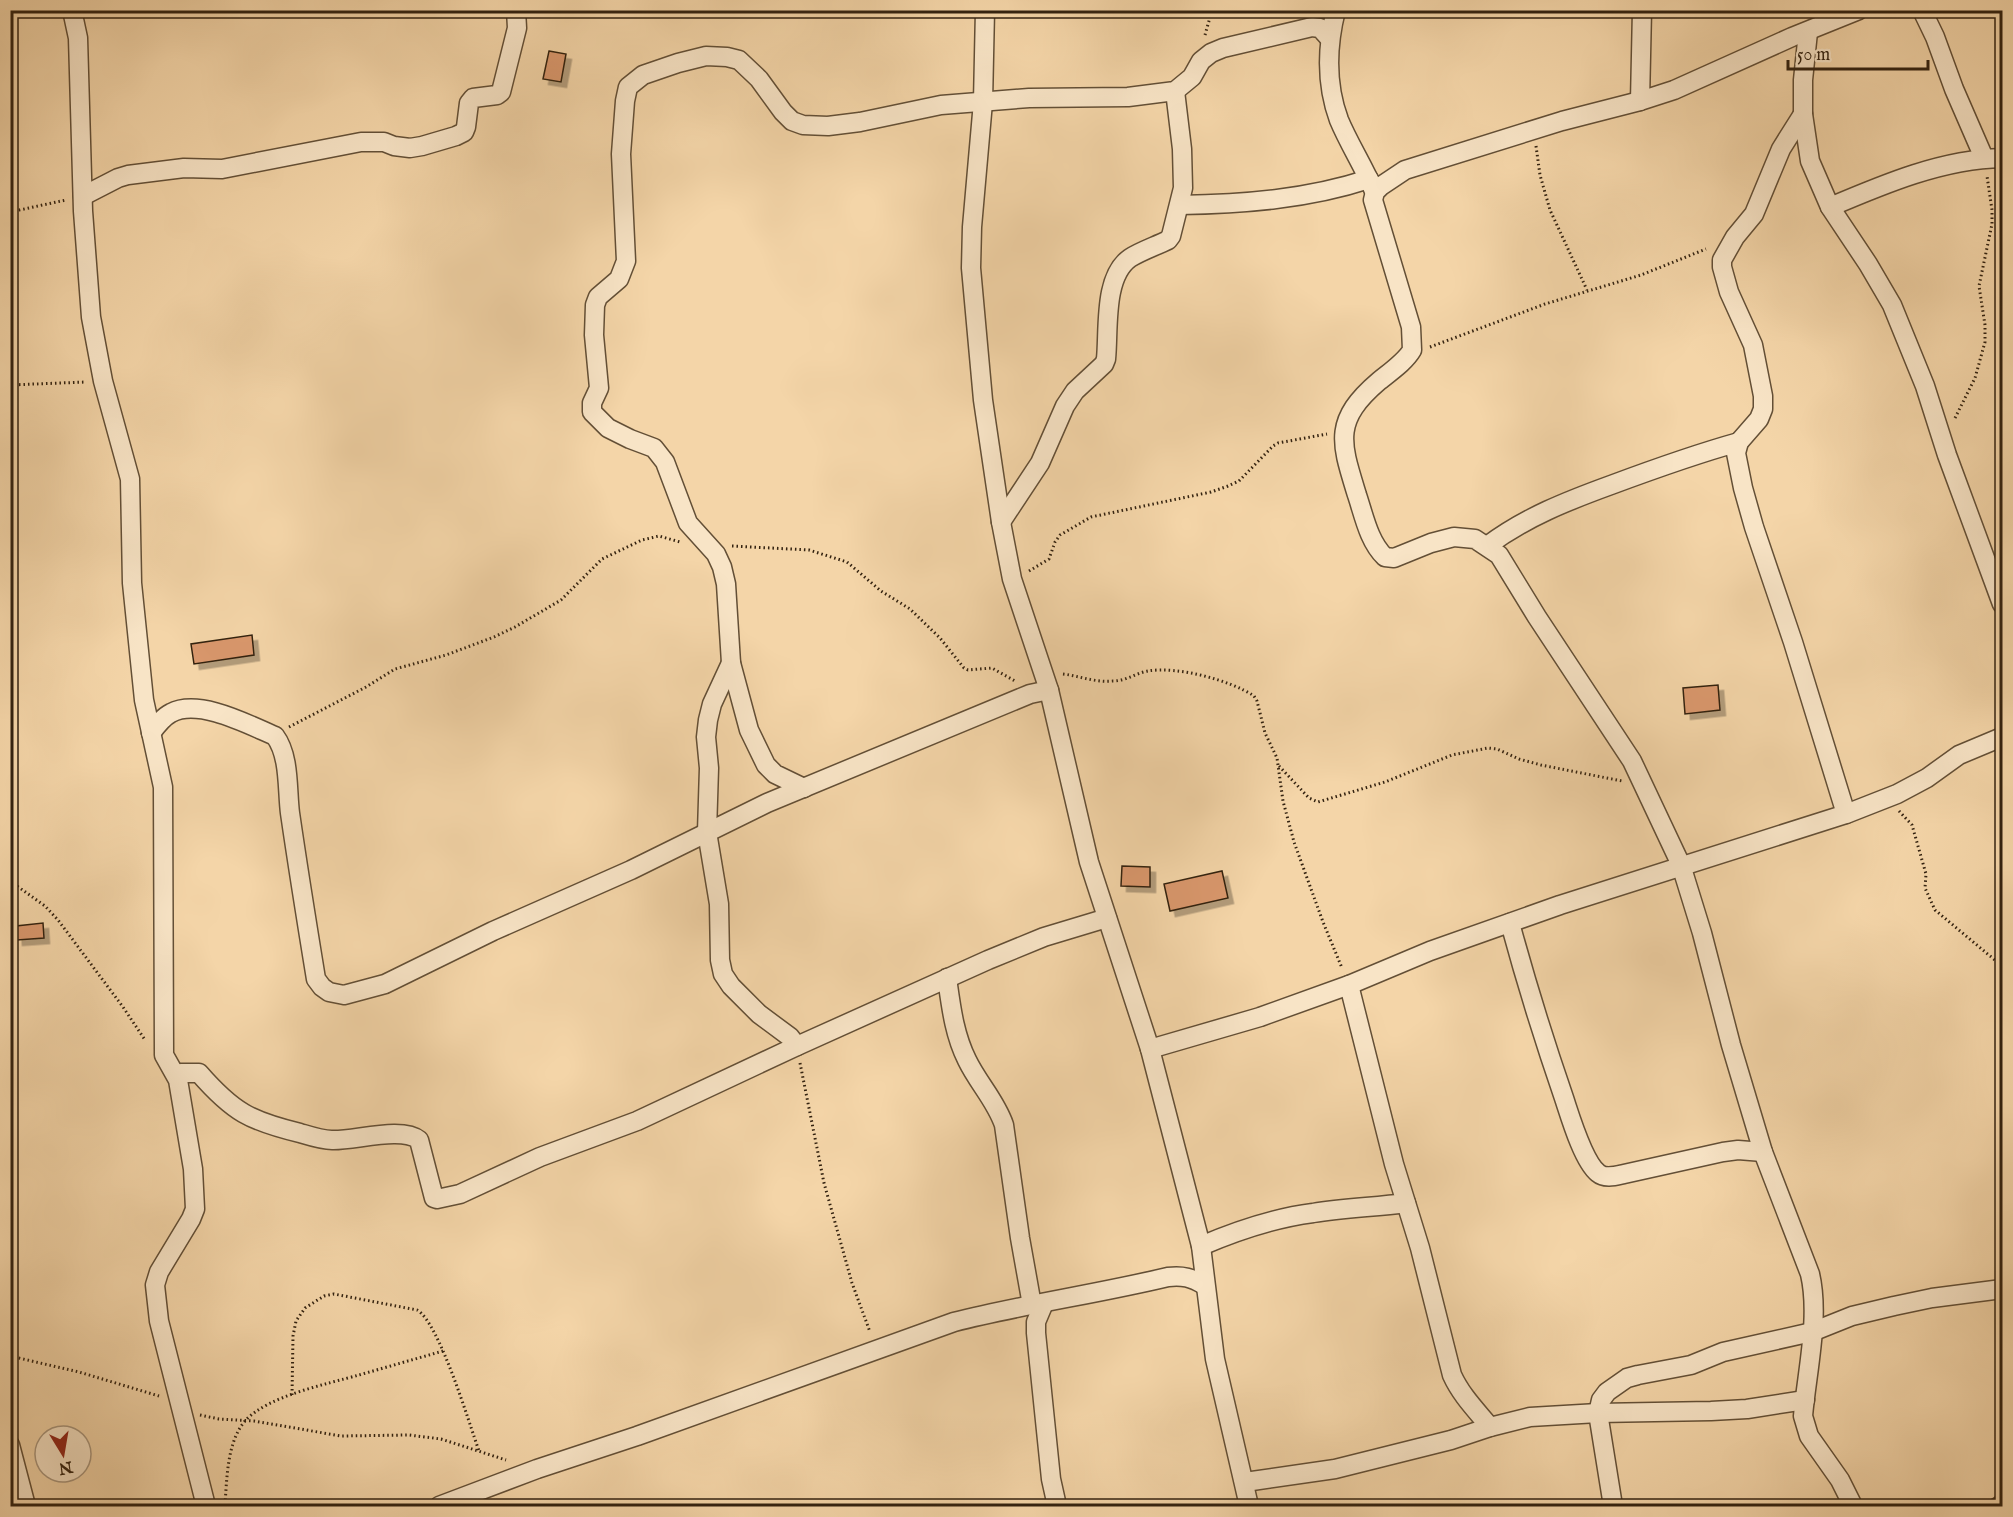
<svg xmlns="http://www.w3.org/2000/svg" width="2013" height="1517" viewBox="0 0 2013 1517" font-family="'IM FELL English',serif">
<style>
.building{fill:#da986d;stroke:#332210;stroke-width:1.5;filter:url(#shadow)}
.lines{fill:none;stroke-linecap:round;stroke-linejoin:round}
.street-casing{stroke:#634f36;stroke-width:21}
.path{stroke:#332210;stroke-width:3;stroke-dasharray:1.5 3;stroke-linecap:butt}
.street{stroke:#f8e4c6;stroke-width:18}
</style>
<defs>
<filter id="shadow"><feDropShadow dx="5.5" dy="5.5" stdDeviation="0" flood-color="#0004"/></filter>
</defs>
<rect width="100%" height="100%" fill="#f4d5a8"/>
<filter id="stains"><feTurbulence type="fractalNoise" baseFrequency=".00333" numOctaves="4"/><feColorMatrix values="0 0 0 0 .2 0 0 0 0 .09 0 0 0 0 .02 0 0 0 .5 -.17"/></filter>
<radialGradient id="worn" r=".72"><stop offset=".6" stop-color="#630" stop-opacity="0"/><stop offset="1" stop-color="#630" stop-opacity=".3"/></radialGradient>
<!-- building -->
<g class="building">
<polygon points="549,51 566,54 561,82 543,79"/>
<polygon points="252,635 254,655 194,664 191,644"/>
<polygon points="1718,685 1720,710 1685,714 1683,688"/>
<polygon points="1122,866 1150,867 1150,887 1121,886"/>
<polygon points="1222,871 1228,898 1170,911 1164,884"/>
<polygon points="43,923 44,938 17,940 16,926"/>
</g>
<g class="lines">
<!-- street casing -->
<g class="street-casing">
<g id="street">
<polyline points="72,10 78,38 83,211 91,317 103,381 130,479 132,583 144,700 163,787 164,1055 178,1080 193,1169 195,1209 191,1219 159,1272 155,1285 159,1321 206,1506"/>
<polyline points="985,10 983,102 972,227 971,268 983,400 1001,522 1012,579 1049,690 1089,862 1150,1049 1201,1246 1215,1359 1249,1506"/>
<path d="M 1336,10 C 1327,46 1326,85 1339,120 C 1349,144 1364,167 1374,191"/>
<polyline points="1922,10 1935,37 1954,89 1984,158"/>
<polyline points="1808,32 1803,80 1803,114 1810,161 1830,207 1868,264 1892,305 1925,386 1947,455 2002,604"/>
<polyline points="1640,101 1642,10"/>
<polyline points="1803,114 1781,149 1754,214 1735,237 1722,260 1722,267 1729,292 1753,345 1763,396 1763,409 1759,419 1739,442 1736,453 1743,488 1754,527 1793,642 1846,814"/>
<polyline points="83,196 118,178 128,175 184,168 222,169 361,142 384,142 394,146 410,148 422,146 456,136 464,132 466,127 469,103 473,98 497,95 501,92 517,28 516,10"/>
<path d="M 1180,205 C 1244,204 1308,199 1369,179"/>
<path d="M 1830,207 C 1884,184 1943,159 2002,158"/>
<path d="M 1001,522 L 1040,463 L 1065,406 L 1075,391 L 1104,364 L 1106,359 C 1109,330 1103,277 1130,258 C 1141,251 1156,246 1168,240 L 1171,236 L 1183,188 L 1182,149 L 1175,91"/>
<path d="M 1487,546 C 1526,517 1567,501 1611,485 C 1654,469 1696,454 1739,442"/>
<polyline points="731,663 712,704 708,720 706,737 709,768 707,832 719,904 720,960 723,974 731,986 759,1014 790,1037 797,1046"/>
<path d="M 151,733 C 157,725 163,717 171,713 C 199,698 249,725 275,736 C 290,756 287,790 290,813 C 298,868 307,924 316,979 L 322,987 L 329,992 L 344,995 L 385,984 L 493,931 L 631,870 L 767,803 L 1030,694 L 1049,690"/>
<polyline points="804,788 775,774 766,765 749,730 731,663 726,584 722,567 716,554 688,523 665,462 654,448 630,439 608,428 592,412 592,403 599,388 594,335 595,305 598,297 619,279 626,261 621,154 625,101 628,87 643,75 678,63 706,56 727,57 739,60 759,79 783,112 792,121 803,125 828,126 860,122 941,105 1029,98 1128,97 1175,91 1192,77 1201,61 1211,53 1223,48 1312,27 1320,28 1330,39"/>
<path d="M 1510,923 C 1526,982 1544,1040 1564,1098 C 1570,1116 1583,1161 1598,1173 C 1605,1179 1615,1176 1624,1174 L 1723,1152 L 1738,1150 L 1763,1152"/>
<path d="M 947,978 C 951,1006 954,1034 967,1060 C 978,1083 996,1101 1004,1125 L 1020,1238 L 1032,1305"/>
<path d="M 1349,985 L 1394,1164 L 1420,1248 L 1452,1375 C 1461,1395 1476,1410 1490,1427"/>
<polyline points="1150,1049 1260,1017 1349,985 1430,951 1560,905 1846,814 1897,794 1927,778 1959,755 2002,737"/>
<path d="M 177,1075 L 181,1073 L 199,1073 C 233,1112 250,1121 300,1133 C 310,1136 322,1140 332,1140 C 354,1141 402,1126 419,1140 L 434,1198 L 437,1199 L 460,1194 L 540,1157 L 637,1121 L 797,1046 L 988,960 L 1044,937 L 1107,918"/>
<path d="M 1201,1246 C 1236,1231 1274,1218 1313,1213 C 1344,1208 1375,1207 1406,1203"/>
<polyline points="1044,1303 1036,1322 1036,1333 1051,1479 1057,1506"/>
<polyline points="10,1445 26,1506"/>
<polyline points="1245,1482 1335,1469 1451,1440 1490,1427 1530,1417 1598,1413 1711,1411 1747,1409 1805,1400"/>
<path d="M 439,1506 L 537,1469 L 637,1436 L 954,1322 C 1025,1304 1097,1294 1168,1277 C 1183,1275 1192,1278 1204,1285"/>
<polyline points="1613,1506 1598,1413 1601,1400 1607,1392 1627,1378 1638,1375 1691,1365 1723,1352 1812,1332 1852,1316 1894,1306 1932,1298 2002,1289"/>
<path d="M 1853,1506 L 1840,1480 L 1809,1436 L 1803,1416 C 1807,1371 1820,1317 1810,1274 L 1763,1152 L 1731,1045 L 1702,933 L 1681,865 L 1632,761 L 1537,617 L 1499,555 L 1475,539 L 1454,537 L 1431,543 L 1394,558 L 1385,557 C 1369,542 1364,516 1357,495 C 1341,443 1332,421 1379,381 C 1390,372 1405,362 1412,350 L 1411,327 L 1373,200 L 1375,192 L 1381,186 L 1405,170 L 1562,121 L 1640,101 L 1674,90 L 1792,37 L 1859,10"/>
<polyline points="1999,1506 2002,1506"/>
</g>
</g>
<!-- path -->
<g class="path">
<polyline points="1205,35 1212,10"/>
<polyline points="1536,146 1540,175 1550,210 1587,290"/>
<polyline points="10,212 66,200"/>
<polyline points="1430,347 1545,304 1641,275 1706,249"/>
<polyline points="10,385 86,382"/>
<polyline points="1955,418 1975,378 1985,342 1985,325 1979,286 1992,224 1992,210 1987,176"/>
<polyline points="732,546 809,550 847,562 881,591 910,609 940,638 964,668 968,670 992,668 1015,681"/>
<polyline points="1029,571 1049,559 1055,542 1060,535 1091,517 1211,492 1228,486 1239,481 1273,446 1278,443 1327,434"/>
<path d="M 1063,674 C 1080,676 1096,683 1113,681 C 1126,681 1136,673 1148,671 C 1177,666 1230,680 1254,696 L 1257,701 L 1265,733 L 1277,758 L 1283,801 L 1294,842 L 1323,922 L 1342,968"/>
<polyline points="289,727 366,687 395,669 446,655 494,637 515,627 561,600 602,559 642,540 659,536 680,542"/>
<polyline points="1279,766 1309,798 1318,802 1385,782 1452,755 1488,748 1497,749 1519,759 1541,765 1622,781"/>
<polyline points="1899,811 1912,825 1926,874 1925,888 1935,910 2002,966"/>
<polyline points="10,881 45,906 58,920 123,1007 145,1040"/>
<polyline points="800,1063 824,1183 852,1283 870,1332"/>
<polyline points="2002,1117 2001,1126 2002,1134"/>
<polyline points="10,1356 79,1372 159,1396"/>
<path d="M 292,1395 L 293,1336 L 296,1321 L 305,1308 L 324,1296 L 334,1294 L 417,1310 C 439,1322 469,1423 479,1451"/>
<polyline points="200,1415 219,1419 254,1421 341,1436 409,1435 441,1439 506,1460"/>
<path d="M 225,1504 C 227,1478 227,1442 245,1421 C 267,1396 327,1384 359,1375 C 387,1367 415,1359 443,1351"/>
</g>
<!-- street -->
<use href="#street" class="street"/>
</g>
<!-- margin -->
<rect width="2013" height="1517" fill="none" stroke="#f4d5a8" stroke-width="36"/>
<rect x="12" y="12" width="1989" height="1493" fill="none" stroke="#332210" stroke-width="3"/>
<rect x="18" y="18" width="1977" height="1481" fill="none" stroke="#332210" stroke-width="1.5"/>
<!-- north arrow -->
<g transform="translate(63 1454) rotate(169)"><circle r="28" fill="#f8e4c6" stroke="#a9967d" stroke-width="1.5"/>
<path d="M0-4.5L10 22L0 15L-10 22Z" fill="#8f2418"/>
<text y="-9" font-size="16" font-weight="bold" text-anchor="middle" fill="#332210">N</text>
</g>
<!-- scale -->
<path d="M1788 60v9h140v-9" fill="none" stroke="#332210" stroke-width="3"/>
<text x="1797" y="60" font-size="18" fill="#332210" stroke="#f8e4c6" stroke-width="4.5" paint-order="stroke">50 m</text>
<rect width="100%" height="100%" filter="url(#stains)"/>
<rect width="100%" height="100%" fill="url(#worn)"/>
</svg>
